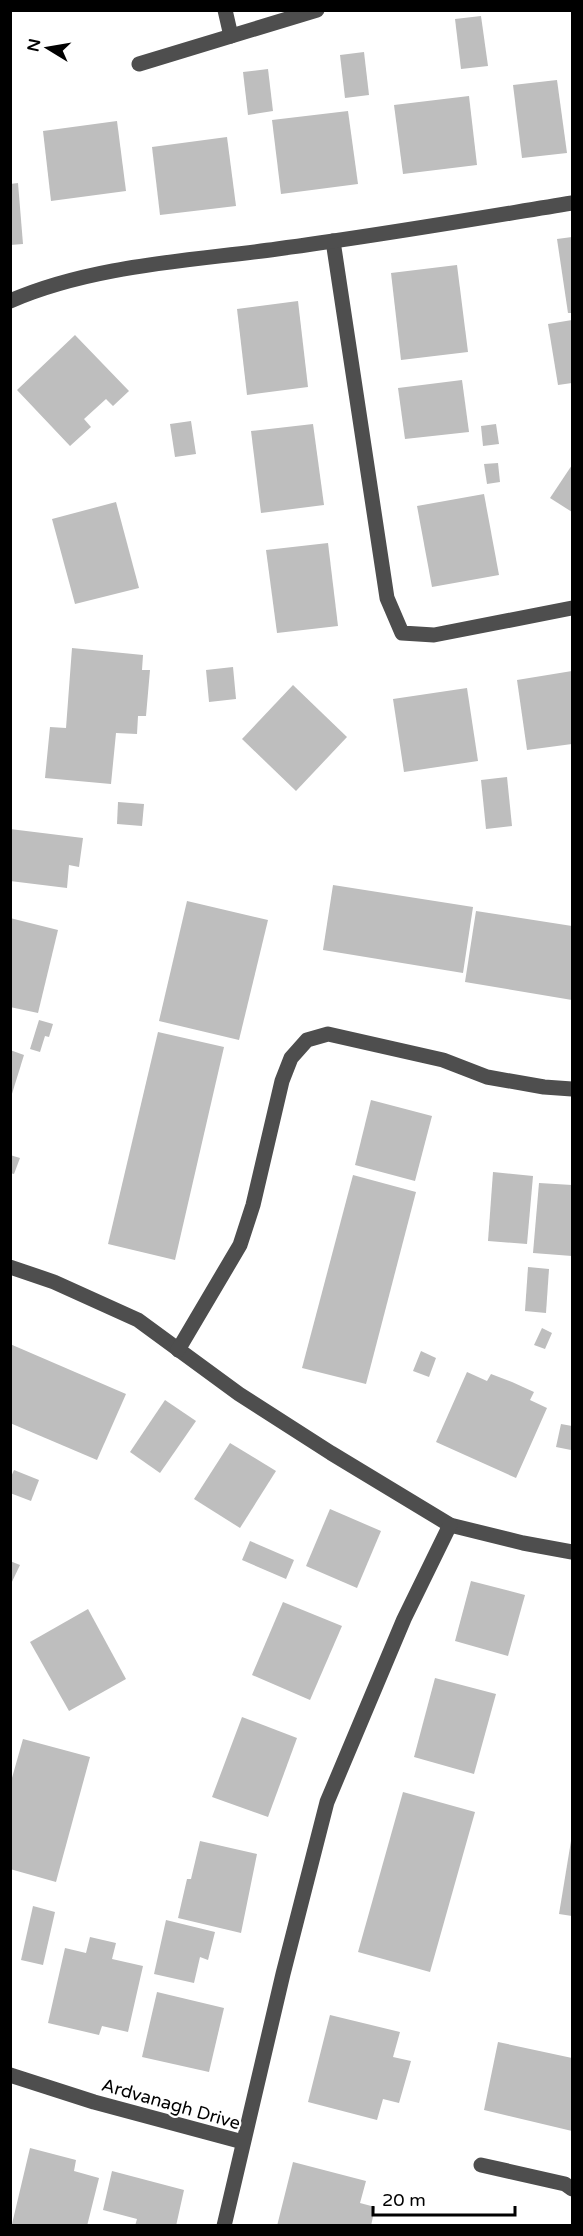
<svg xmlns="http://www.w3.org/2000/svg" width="583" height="2236" viewBox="0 0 583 2236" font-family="'Varela Round',sans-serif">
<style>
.building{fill:#bebebe}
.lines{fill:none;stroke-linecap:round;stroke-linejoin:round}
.minor{stroke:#4e4e4e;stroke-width:15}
.labels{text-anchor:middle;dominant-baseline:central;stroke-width:4.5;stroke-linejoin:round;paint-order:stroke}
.street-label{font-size:18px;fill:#000;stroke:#fff}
</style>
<rect width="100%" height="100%" fill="#fff"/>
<!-- building -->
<g class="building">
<polygon points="481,16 488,66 461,69 455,19"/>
<polygon points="364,52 369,95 345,98 340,55"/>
<polygon points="268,69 273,111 248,115 243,72"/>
<polygon points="557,80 567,153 522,158 513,85"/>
<polygon points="469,96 477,165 403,174 394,105"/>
<polygon points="348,111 358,184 281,194 272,120"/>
<polygon points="117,121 126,191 51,201 43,131"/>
<polygon points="227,137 236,206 160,215 152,147"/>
<polygon points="18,183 23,244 10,245 10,184"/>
<polygon points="572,237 572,313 568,313 557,239"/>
<polygon points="457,265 468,352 401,360 391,273"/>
<polygon points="298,301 308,387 247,395 237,309"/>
<polygon points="572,320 572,383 558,385 548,324"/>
<polygon points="75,335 129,391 113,406 106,399 84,419 91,427 70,446 17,390"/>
<polygon points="462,380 469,432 405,439 398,388"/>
<polygon points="191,421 196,454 175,457 170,424"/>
<polygon points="313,424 324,505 261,513 251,431"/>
<polygon points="496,424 499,444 483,446 481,426"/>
<polygon points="498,463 500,482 487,484 484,464"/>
<polygon points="572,465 572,512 550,498"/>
<polygon points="484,494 499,575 432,587 417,506"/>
<polygon points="116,502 139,588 75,604 52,519"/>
<polygon points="328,543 338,626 277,633 266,550"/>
<polygon points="72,648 143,655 142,670 150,670 146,716 138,716 137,734 116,733 111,784 45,778 50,727 66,728"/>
<polygon points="233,667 236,699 209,702 206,670"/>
<polygon points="572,671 572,744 527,750 517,680"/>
<polygon points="293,685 347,737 296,791 242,739"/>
<polygon points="467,688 478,761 404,772 393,699"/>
<polygon points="507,777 512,826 486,829 481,780"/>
<polygon points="118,802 144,804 142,826 117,824"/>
<polygon points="10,829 83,838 79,867 69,865 67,888 10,881"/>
<polygon points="333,885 473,907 463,973 323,950"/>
<polygon points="187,901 268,920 239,1040 159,1021"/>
<polygon points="476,911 572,926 572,1000 465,982"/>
<polygon points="10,918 58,930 38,1013 10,1007"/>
<polygon points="39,1020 53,1024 49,1037 45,1036 40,1052 30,1049"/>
<polygon points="158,1032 224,1047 175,1260 108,1244"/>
<polygon points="10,1050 24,1055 11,1097 10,1097"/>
<polygon points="371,1100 432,1116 415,1181 355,1165"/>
<polygon points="10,1155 20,1158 14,1174 10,1173"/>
<polygon points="493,1172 533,1176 527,1244 488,1241"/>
<polygon points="353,1175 416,1192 366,1384 302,1368"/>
<polygon points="539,1183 572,1185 572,1256 533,1253"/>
<polygon points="528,1267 549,1269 546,1313 525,1311"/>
<polygon points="542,1328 552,1333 545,1349 534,1345"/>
<polygon points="10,1344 126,1394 97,1460 10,1423"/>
<polygon points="421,1351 436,1358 429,1377 413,1371"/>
<polygon points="467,1372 487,1381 491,1374 512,1382 534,1392 530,1400 547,1408 516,1478 436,1442"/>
<polygon points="165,1400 196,1421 160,1473 130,1452"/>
<polygon points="561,1424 572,1426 571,1450 556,1447"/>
<polygon points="230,1443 276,1471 240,1528 194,1499"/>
<polygon points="14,1470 39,1480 31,1501 10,1493 10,1479"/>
<polygon points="330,1509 381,1531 357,1588 306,1566"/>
<polygon points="250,1541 294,1560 286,1579 242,1560"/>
<polygon points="10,1561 20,1565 10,1586"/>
<polygon points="471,1581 525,1595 508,1656 455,1641"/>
<polygon points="283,1602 342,1626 310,1700 252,1675"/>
<polygon points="88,1609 126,1679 69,1711 30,1642"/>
<polygon points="435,1678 496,1694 474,1774 414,1757"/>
<polygon points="242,1717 297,1738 268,1817 212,1797"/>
<polygon points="23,1739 90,1757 56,1882 10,1869 10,1785"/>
<polygon points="403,1792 475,1812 430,1972 358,1952"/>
<polygon points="200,1841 257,1854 241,1933 178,1918 187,1879 191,1879"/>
<polygon points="571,1841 572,1841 572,1916 559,1914"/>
<polygon points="33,1906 55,1912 43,1965 21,1960"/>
<polygon points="166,1920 215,1932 208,1960 200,1957 194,1983 154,1974"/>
<polygon points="90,1937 116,1943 112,1959 143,1966 128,2032 102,2026 99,2035 48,2023 65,1948 86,1953"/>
<polygon points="157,1992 224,2008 209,2072 142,2057"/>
<polygon points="330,2015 400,2032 393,2057 411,2061 399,2103 383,2099 377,2120 308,2102"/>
<polygon points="498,2042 572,2058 572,2131 484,2110"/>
<polygon points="30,2148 76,2160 74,2171 99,2178 87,2226 12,2224"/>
<polygon points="293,2162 366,2181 360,2203 375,2207 371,2226 277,2226"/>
<polygon points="112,2171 184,2190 176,2226 135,2226 137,2219 103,2210"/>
</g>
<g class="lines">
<!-- minor -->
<g class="minor">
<polyline points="225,10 231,36"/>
<polyline points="139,64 317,10"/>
<polyline points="333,241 387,598 402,633 434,635 572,608"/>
<path d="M 10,301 C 93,265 189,261 277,249 C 376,236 474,219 572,203"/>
<polyline points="10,1267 54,1282 138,1320 239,1394 331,1453 450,1525 523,1543 572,1552"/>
<polyline points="178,1350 240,1245 253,1205 282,1081 291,1058 307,1040 328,1034 443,1060 487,1077 544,1087 572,1089"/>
<polyline points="10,2075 94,2102 243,2142"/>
<polyline points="481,2165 565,2184 572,2189"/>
<polyline points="224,2226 283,1974 327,1802 404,1619 450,1525"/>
</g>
</g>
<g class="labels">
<!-- street labels -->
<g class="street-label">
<text transform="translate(171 2104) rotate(16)">Ardvanagh Drive</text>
</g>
</g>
<!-- border -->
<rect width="583" height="2236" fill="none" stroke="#000000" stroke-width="24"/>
<!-- north arrow -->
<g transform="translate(48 48) rotate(281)" stroke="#ffffff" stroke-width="4.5" paint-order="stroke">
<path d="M0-4.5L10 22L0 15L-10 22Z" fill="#000000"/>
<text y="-9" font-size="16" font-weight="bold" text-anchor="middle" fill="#000000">N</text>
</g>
<!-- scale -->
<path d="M373 2206v9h142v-9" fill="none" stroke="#000000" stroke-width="3"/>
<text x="382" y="2206" font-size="18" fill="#000000" stroke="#ffffff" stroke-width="4.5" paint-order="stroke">20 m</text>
</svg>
